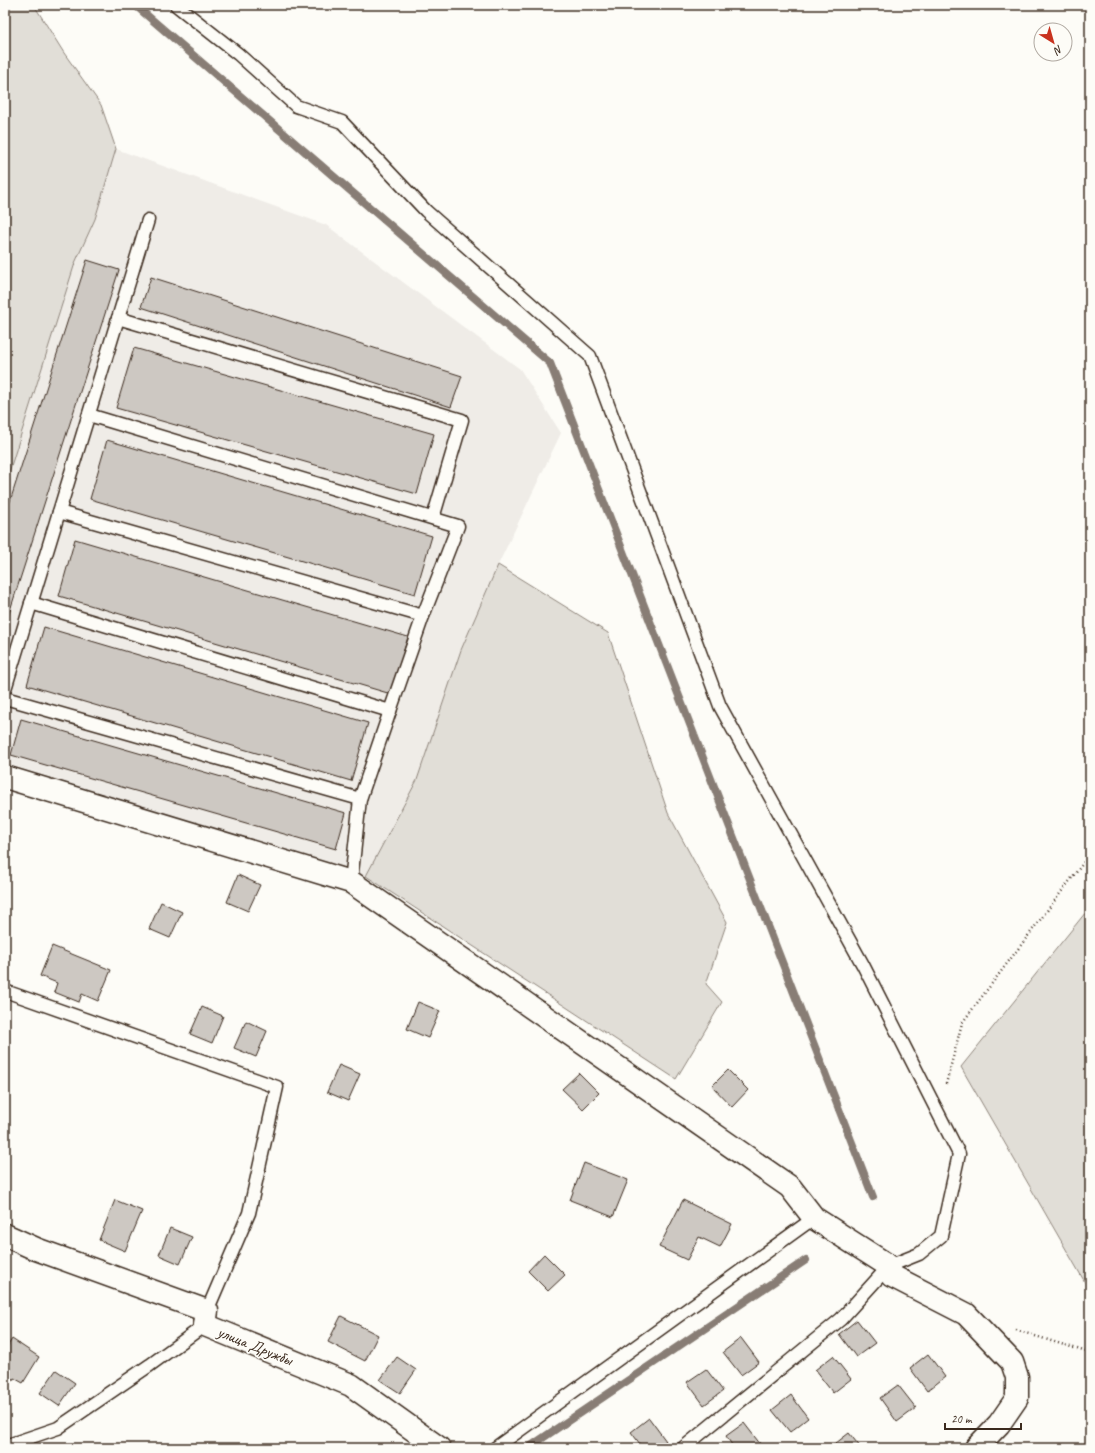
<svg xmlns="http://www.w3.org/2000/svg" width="1095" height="1453" viewBox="0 0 1095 1453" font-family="Caveat,sans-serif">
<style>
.built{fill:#efece7}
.green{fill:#e1ded7;stroke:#8e847a}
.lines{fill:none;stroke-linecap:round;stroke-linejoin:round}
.stream{stroke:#887d74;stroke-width:8}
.building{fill:#cdc8c2;stroke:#3b2a1e}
.lane-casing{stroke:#3b2a1e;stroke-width:15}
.street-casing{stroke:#3b2a1e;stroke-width:25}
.path{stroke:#3b2a1e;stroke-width:2.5;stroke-dasharray:1 3;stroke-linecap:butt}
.lane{stroke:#fdfcf7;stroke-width:12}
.street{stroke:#fdfcf7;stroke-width:22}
.labels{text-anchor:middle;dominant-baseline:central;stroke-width:3.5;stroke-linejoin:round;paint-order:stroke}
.street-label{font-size:16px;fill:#3b2a1e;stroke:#fdfcf7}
</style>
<rect width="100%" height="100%" fill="#fdfcf7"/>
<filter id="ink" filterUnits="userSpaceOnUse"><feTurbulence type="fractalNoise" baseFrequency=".025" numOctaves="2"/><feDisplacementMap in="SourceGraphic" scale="8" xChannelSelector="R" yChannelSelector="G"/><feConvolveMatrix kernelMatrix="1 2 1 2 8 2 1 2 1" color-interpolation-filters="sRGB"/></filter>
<g filter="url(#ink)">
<!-- built -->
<polygon class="built" points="116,149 326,225 520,369 561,433 498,565 461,650 417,780 366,876 5,763 5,485 75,263 95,219"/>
<!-- green -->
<g class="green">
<polygon points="5,5 34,5 64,53 101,105 116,149 95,219 75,263 5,485"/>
<polygon points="498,565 608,633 668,813 727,922 706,984 722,1002 676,1079 366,876 417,780 461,650"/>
<polygon points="1090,907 1090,1291 961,1067"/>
</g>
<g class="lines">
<!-- stream -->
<g class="stream">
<polyline points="135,5 550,363 873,1197"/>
<polyline points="528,1448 806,1260"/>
</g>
</g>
<!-- building -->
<g class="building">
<polygon points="87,260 119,270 5,626 5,517"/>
<polygon points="151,277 462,376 451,407 141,307"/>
<polygon points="134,348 434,434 417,494 116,408"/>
<polygon points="107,440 432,536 415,594 90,499"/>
<polygon points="75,539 408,637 391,694 59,596"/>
<polygon points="44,627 368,723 351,781 27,685"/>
<polygon points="21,719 346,813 336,849 11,755"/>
<polygon points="238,875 260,885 248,911 227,902"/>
<polygon points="161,902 182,912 170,938 149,929"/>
<polygon points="52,946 111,970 98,1001 82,994 79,1002 54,992 57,983 40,976"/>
<polygon points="418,1002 440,1011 428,1038 407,1029"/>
<polygon points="202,1007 223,1016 212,1043 190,1034"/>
<polygon points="246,1021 267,1031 256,1057 234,1048"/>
<polygon points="339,1065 360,1074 348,1101 327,1092"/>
<polygon points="728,1070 748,1090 732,1107 712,1086"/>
<polygon points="579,1073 599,1093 583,1109 562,1089"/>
<polygon points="584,1163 628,1180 613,1217 570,1200"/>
<polygon points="115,1200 142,1211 125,1251 99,1240"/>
<polygon points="683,1200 732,1224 720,1247 699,1237 687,1260 659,1247"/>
<polygon points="170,1228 192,1237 180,1264 159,1255"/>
<polygon points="544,1254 565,1275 548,1291 528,1271"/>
<polygon points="341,1316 378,1335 365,1361 328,1342"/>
<polygon points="857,1320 875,1343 856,1357 839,1334"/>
<polygon points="741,1338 759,1362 741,1375 723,1352"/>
<polygon points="12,1339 39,1357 23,1383 14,1378 5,1393 5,1350"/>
<polygon points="928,1354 945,1377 927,1391 910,1368"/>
<polygon points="833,1356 851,1379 833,1393 815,1370"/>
<polygon points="397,1357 416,1370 400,1393 380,1380"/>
<polygon points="706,1369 723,1391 704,1405 687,1382"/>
<polygon points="56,1370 75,1383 59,1406 40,1393"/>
<polygon points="898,1385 916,1408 897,1422 880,1398"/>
<polygon points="791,1395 808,1418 790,1432 772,1410"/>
<polygon points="649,1418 666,1441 657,1448 643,1448 631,1432"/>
<polygon points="744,1423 761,1445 758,1448 734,1448 726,1436"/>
<polygon points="849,1433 861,1448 832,1448 831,1447"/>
</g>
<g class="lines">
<!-- lane casing -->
<g class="lane-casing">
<g id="lane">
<polyline points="176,5 238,54 296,106 342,122 426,211 590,356 720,706 863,965 959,1154 941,1236 919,1254 889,1266 841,1319 683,1448"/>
<polyline points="118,318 462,420 433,518"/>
<polyline points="59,512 423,616 458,526 89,415"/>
<polyline points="31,603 390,711 423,616"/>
<polyline points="5,689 148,220"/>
<polyline points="5,698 360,799 390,711"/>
<polyline points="351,882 360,799"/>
<polyline points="5,991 277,1087 249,1213 207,1311"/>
<polyline points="5,1446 58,1428 150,1365 205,1325"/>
<polyline points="495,1448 814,1218"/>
</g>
</g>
<!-- street casing -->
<g class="street-casing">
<g id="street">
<polyline points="5,777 351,882 790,1187 814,1218 889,1266 892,1276 966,1314 1012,1362 1017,1377 1017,1398 999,1424 976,1448"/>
<polyline points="5,1235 36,1249 207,1311 205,1325 351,1385 439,1448"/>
</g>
</g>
<!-- path -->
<g class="path">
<polyline points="946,1084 962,1023 1090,854"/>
<polyline points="1016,1330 1090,1353"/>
</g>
<!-- lane -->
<use href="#lane" class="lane"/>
<!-- street -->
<use href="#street" class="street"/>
</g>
</g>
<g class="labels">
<!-- street labels -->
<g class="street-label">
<text transform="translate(255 1346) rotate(22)">улица Дружбы</text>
</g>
</g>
<!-- margin -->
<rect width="1095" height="1453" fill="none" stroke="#fdfcf7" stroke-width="20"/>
<rect x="10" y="10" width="1075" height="1433" fill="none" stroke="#3b2a1e" stroke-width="1.5" filter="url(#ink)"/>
<!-- north arrow -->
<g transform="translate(1053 42) rotate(143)"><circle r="19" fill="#fdfcf7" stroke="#afa8a0"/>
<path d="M0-3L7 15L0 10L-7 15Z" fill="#c8321e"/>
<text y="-6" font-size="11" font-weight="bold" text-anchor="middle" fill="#3b2a1e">N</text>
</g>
<!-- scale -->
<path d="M945 1423v6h76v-6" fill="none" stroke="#3b2a1e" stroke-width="2"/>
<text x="951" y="1423" font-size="12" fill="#3b2a1e" stroke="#fdfcf7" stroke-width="3" paint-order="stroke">20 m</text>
</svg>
